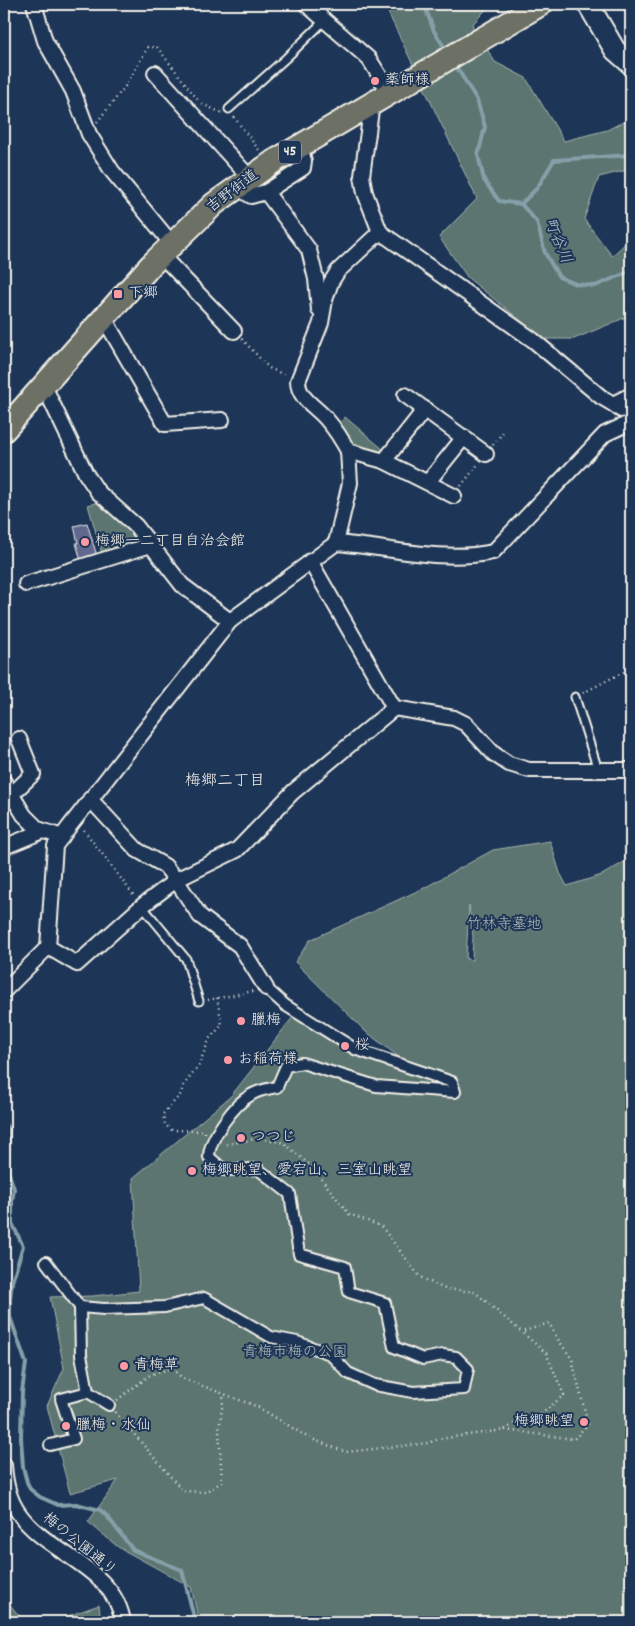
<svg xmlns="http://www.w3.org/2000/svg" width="635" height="1626" viewBox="0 0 635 1626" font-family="Dekko,'Klee One',sans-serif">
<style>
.green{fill:#5b7571;stroke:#a8b3ac;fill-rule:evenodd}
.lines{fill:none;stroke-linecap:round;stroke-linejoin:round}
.stream{stroke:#86a0aa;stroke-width:4}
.building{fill:#606890;stroke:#f4f1e8}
.service-casing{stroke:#f4f1e8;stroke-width:11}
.pedestrian-casing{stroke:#f4f1e8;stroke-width:14}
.minor-casing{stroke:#f4f1e8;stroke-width:18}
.secondary-casing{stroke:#f4f1e8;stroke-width:24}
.primary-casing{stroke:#f4f1e8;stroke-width:26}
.path{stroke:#f4f1e8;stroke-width:2.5;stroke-dasharray:1 4;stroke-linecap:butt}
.service{stroke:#1d3557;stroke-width:7}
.pedestrian{stroke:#1d3557;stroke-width:10}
.minor{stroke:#1d3557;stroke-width:14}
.secondary{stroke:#1d3557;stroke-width:20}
.primary{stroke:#6c7065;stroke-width:22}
.poi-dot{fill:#ff9aa2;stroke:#1d3557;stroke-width:2}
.labels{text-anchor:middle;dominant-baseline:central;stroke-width:4;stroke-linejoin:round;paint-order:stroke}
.shield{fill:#1d3557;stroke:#b4b9bc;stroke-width:1}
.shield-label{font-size:14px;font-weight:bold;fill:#f4f1e8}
.poi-label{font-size:15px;fill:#f4f1e8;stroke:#1d3557;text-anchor:start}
.street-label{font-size:15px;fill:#f4f1e8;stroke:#1d3557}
.park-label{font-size:15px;fill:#b7bfb8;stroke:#1d3557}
.water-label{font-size:16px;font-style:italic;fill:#b4c2c4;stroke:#1d3557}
.neighbourhood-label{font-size:16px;fill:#f4f1e8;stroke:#1d3557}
</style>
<rect width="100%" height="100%" fill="#1d3557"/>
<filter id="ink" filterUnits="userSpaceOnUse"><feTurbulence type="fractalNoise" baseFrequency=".02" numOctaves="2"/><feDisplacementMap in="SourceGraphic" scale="10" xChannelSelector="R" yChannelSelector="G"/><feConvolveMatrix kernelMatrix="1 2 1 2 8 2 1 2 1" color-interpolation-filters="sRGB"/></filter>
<g filter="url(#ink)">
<!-- green -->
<g class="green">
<polygon points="384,4 487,4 489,6 472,25 495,62 526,78 564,141 607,130 631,118 631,169 599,177 584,219 612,256 631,238 631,315 574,339 544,339 468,278 439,237 477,199"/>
<polygon points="345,417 384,450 380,457 353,446 339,424"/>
<polygon points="100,502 142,540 103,557 88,505"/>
<path d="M 550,841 L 560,873 L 567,886 L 602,875 L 631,858 L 631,1622 L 199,1622 L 191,1587 L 118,1547 L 88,1522 L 118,1480 L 70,1493 L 47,1406 L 64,1368 L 50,1297 L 93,1296 L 139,1291 L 133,1178 L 231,1096 L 293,1017 L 417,1071 L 365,1031 L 295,962 L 310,940 L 424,888 L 493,850 ZM 469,905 L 473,936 L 472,960 L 466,959 Z"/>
<polygon points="4,1597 24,1622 4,1622"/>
<polygon points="99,1605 101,1622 51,1622"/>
</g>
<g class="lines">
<!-- stream -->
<g class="stream">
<polyline points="424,4 434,31 446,50"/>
<polyline points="454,63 477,100 485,127 478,155 484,180 499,201 521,204 537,222 545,253 559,277 576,284 595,286 631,271"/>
<polyline points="521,204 537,188 554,160 631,155"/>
<polyline points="4,1124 9,1129 8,1171 14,1189 12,1201 12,1223 23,1246 12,1282 10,1299 10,1317 26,1363 22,1392 21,1438 23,1467 27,1482 30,1489 40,1497 58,1505 76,1504 100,1510 107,1516 133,1550 182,1570 194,1617 192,1622"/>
</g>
</g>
<!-- building -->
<polygon class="building" points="87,523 97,556 81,561 76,543 78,543 74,526"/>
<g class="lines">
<!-- service casing -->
<g class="service-casing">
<g id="service">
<polyline points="229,109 286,58 325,20"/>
<polyline points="575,697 598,770"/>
<polyline points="142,906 186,959 199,1001"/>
</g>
</g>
<!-- pedestrian casing -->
<g class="pedestrian-casing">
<g id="pedestrian">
<polyline points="46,1262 80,1307 81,1355 88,1392 109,1405"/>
<path d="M 80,1307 L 104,1309 L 165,1307 L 204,1298 L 271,1337 L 297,1342 L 330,1354 L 348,1373 L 375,1385 L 413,1392 L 464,1389 L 468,1369 L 456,1357 L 443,1355 L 423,1359 L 394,1347 L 385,1303 L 349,1292 L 345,1267 L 299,1254 L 290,1194 L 258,1169 L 224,1170 L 209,1157 C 209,1139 234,1104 251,1095 C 258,1090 268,1089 277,1087 L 286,1066 L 302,1063 L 376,1086 L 455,1092 L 452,1082 L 355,1049 L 285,1005 L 266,988"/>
<polyline points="50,1445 74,1439 61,1399 88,1392"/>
</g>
</g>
<!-- minor casing -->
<g class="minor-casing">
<g id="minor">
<polyline points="34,4 45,41 73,91 89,134 112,171 172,244"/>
<polyline points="306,4 369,59 381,78 388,95"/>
<polyline points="155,73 250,178"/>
<polyline points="372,103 362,176 365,193 380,232 533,340 601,397 613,404 631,395"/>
<polyline points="237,187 251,196 266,192 303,168 304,161 300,146"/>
<polyline points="266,192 309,250 316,279 319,310"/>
<path d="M 380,232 L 338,271 L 331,282 L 325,300 L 321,323 L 298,381 C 298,399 317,407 328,421 C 336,430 342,440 348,451 L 384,461 L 454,496"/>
<polyline points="161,255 234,331"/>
<polyline points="104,318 165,424 222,420"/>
<polyline points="44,386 86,474 98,492 136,526 182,585 230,621"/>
<polyline points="405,395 486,454"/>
<polyline points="613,404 621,410 631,408"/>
<polyline points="384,461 425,409"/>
<polyline points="428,482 464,437"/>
<path d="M 336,543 C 388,547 442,563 493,552 L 605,434 L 631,422"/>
<polyline points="310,561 394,708 293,792 237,850 176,880 142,906 77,964 48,947 55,846 69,827 230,621 336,543 350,483 348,451"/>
<polyline points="26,584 151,545"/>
<polyline points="394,708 454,718 466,724 494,754 509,764 529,770 631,770"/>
<polyline points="4,782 24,815 38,829 62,837"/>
<polyline points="12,794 33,774 19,739"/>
<polyline points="90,799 137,850 165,866 176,880 200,916 240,946 266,988"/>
<polyline points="4,847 43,831"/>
<polyline points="4,991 48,947"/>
<path d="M 4,1465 C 5,1480 9,1499 18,1512 C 46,1554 115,1567 123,1622"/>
</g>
</g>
<!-- secondary casing -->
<g class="secondary-casing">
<polyline id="secondary" points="588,4 615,50 631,64"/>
</g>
<!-- primary casing -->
<g class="primary-casing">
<polyline id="primary" points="4,430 151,265 214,204 273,162 541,4"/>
</g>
<!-- path -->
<g class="path">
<polyline points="202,104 222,113"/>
<polyline points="234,117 259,150"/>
<polyline points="97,122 127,84 148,47 157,47 198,100"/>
<polyline points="242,339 269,368 287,376"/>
<polyline points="493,445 504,431"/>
<polyline points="461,486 479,463"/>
<polyline points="583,693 631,668"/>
<polyline points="84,830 135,897"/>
<polyline points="208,1000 254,991"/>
<polyline points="205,1133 205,1131 172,1130 165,1125 163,1114 181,1094 183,1086 198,1067 210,1038 222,1025 217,998"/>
<polyline points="117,1400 150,1375 172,1368 182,1378 258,1407 309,1438 346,1452 428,1443 439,1439 504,1430 526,1417 539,1416 564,1395 546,1353 475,1292 445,1289 420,1277 381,1226 349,1214 312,1167 284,1143 260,1138 223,1145"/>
<polyline points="115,1412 183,1491 205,1492 222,1482 219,1430 224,1394"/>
<polyline points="505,1430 574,1439 588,1424 572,1359 557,1338 549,1323 522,1332"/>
</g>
<!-- service -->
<use href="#service" class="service"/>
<!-- pedestrian -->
<use href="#pedestrian" class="pedestrian"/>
<!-- minor -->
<use href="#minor" class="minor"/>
<!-- secondary -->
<use href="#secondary" class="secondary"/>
<!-- primary -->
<use href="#primary" class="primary"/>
</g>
</g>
<!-- markers -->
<g class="poi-dot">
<circle cx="375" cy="81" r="5"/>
<rect x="113" y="289" width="10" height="10" rx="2.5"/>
<circle cx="85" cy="542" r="5"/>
<circle cx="241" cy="1021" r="5"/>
<circle cx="345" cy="1046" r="5"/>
<circle cx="228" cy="1060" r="5"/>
<circle cx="241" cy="1138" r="5"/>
<circle cx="192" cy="1171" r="5"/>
<circle cx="124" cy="1366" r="5"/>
<circle cx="584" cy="1422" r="5"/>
<circle cx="66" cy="1426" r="5"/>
</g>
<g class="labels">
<!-- shield labels -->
<rect class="shield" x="279" y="140.5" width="22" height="23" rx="4"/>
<g class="shield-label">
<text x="290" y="152">45</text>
</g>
<!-- poi labels -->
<g class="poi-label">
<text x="385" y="81">薬師様</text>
<text x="128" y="294">下郷</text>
<text x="95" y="542">梅郷一二丁目自治会館</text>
<text x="251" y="1021">臘梅</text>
<text x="355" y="1046">桜</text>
<text x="238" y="1060">お稲荷様</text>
<text x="251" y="1138">つつじ</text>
<text x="202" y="1171">梅郷眺望、愛宕山、三室山眺望</text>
<text x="134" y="1366">青梅草</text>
<text x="574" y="1422" text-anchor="end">梅郷眺望</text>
<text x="76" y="1426">臘梅・水仙</text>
</g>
<!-- street labels -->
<g class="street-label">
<text transform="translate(233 192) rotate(-37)">吉野街道</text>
<text transform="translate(79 1545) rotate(39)">梅の公園通り</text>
</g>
<!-- park labels -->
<g class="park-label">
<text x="504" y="925">竹林寺墓地</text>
<text x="295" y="1353">青梅市梅の公園</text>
</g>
<!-- water labels -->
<g class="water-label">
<text transform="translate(557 241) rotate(67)">町谷川</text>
</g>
<!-- neighbourhood labels -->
<g class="neighbourhood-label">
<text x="225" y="781">梅郷二丁目</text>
</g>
</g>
<!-- margin -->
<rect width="635" height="1626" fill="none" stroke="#1d3557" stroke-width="20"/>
<rect x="10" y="10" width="615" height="1606" fill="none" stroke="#f4f1e8" stroke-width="2" filter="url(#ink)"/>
</svg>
